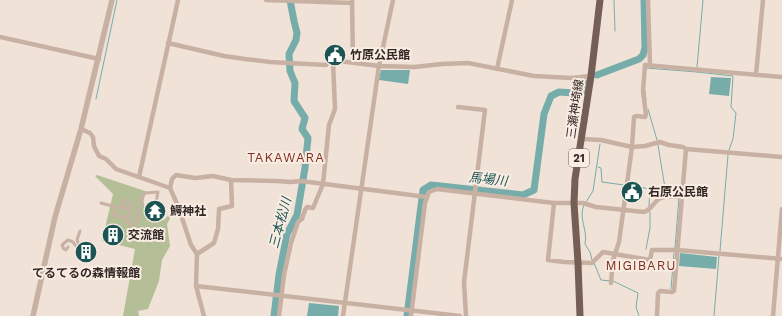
<svg xmlns="http://www.w3.org/2000/svg" width="782" height="316" viewBox="0 0 782 316" font-family="'Work Sans','Noto Sans JP',sans-serif">
<style>
.green{fill:#b5bf97}
.water{fill:#76adaa}
.lines{fill:none;stroke-linecap:round;stroke-linejoin:round}
.stream{stroke:#76adaa;stroke-width:1}
.river{stroke:#76adaa;stroke-width:7}
.pedestrian{stroke:#c8b1a3;stroke-width:3}
.minor{stroke:#c8b1a3;stroke-width:4.5}
.tertiary{stroke:#c8b1a3;stroke-width:5.5}
.primary{stroke:#755e56;stroke-width:7}
.labels{text-anchor:middle;dominant-baseline:central;stroke-width:4;stroke-linejoin:round;paint-order:stroke}
.shield{fill:#f8ece3;stroke:#6e635e;stroke-width:1}
.shield-label{font-size:11px;font-weight:bold;fill:#332825}
.poi-label{font-size:12px;font-weight:bold;fill:#332825;stroke:#f8ece3;text-anchor:start}
.street-label{font-size:12px;fill:#332825;stroke:#f8ece3}
.neighbourhood-label{font-size:13px;letter-spacing:1px;fill:#812d1f;stroke:#f8ece3}
.water-label{font-size:13px;font-style:italic;fill:#1b5452;stroke:#f8ece3}
</style>
<rect width="100%" height="100%" fill="#f0e2d7"/>
<!-- green -->
<polygon class="green" points="97,175 148,192 143,197 146,217 164,220 172,211 172,215 167,224 170,246 162,260 159,281 148,309 138,311 139,316 123,316 135,249 102,241 113,194 95,176"/>
<!-- water -->
<g class="water">
<polygon points="381,70 410,70 408,84 379,80"/>
<polygon points="711,77 731,78 729,96 709,94"/>
<polygon points="680,253 717,257 716,269 679,266"/>
<polygon points="309,303 339,306 338,316 307,316"/>
</g>
<g class="lines">
<!-- stream -->
<g class="stream">
<polyline points="614,0 615,31"/>
<polyline points="697,67 703,0"/>
<polyline points="646,68 697,72"/>
<polyline points="697,72 733,76 731,107 736,113 733,139 729,150"/>
<polyline points="645,91 646,100"/>
<polyline points="96,99 117,0"/>
<polyline points="648,109 657,140"/>
<polyline points="658,145 665,188 679,191 679,195"/>
<polyline points="598,167 601,168 602,182 624,185"/>
<polyline points="628,185 650,189 649,206"/>
<polyline points="586,202 593,191 600,144"/>
<path d="M 584,204 C 578,221 588,228 585,244 L 590,252 L 592,260"/>
<polyline points="675,248 679,198"/>
<polyline points="646,249 650,228 650,212"/>
<polyline points="720,251 728,155"/>
<polyline points="594,263 601,280 610,281"/>
<polyline points="613,281 638,293 636,307 639,316"/>
<polyline points="671,289 674,253"/>
<polyline points="714,316 719,256"/>
</g>
<!-- river -->
<g class="river">
<polyline points="597,75 639,59 643,55 645,48 644,0"/>
<polyline points="274,316 279,275 287,234 297,215 305,168 308,138 302,129 305,118 294,101 295,83 290,71 289,54 296,40 297,33 294,21 290,0"/>
<polyline points="407,316 423,190 431,185 523,195 534,190 544,114 551,96 559,92 575,93 587,90 587,83"/>
</g>
<!-- pedestrian -->
<g class="pedestrian">
<polyline points="101,203 116,207 114,215 117,216"/>
<polyline points="121,208 123,199 125,200 123,209 130,208"/>
<path d="M 120,216 L 128,218 L 127,223 L 135,225 C 139,215 139,201 145,193 L 158,192 L 155,208"/>
<polyline points="128,218 131,202"/>
<polyline points="68,247 66,250 64,249 62,245 68,240 73,242 76,246 80,247 77,240 80,231"/>
</g>
<!-- minor -->
<g class="minor">
<polyline points="266,0 352,3"/>
<polyline points="352,0 353,62"/>
<polyline points="648,0 650,65"/>
<polyline points="0,37 99,59"/>
<polyline points="168,43 224,56 245,59 270,62 326,65 331,60 379,66 414,67 442,64 468,63 534,76 571,78 591,76"/>
<polyline points="497,69 512,0"/>
<polyline points="756,75 763,0"/>
<polyline points="458,107 485,110 464,282 466,316"/>
<polyline points="81,129 90,133 93,137 94,146 99,156 106,159 116,169 170,188"/>
<polyline points="582,139 601,140 632,147 645,146 660,142 669,145 683,147 686,149 782,157"/>
<polyline points="139,177 178,0"/>
<polyline points="554,203 548,260 564,262 592,263 603,252 650,260 652,250 677,250 782,259"/>
<polyline points="197,254 214,243 218,229 219,209 232,206 231,180"/>
<polyline points="611,283 613,260 619,242 632,147 634,117 636,116 645,117 646,115 643,91 645,65 782,77"/>
<polyline points="196,286 460,316"/>
<polyline points="204,316 196,286 197,254 191,245 178,206 170,188 172,179 176,175 195,178 213,176 231,180 277,181 290,182 301,181 427,197"/>
<polyline points="279,316 284,275 291,243 298,222 302,219 305,210 307,207 313,208 323,184 329,125 335,109 333,61"/>
<polyline points="343,316 379,66 393,0"/>
<path d="M 411,316 L 425,203 L 429,192 L 437,189 L 554,203 L 583,203 L 596,207 L 644,212 C 651,210 653,203 659,199 C 665,195 674,197 681,197"/>
<polyline points="657,316 658,293 660,291 672,292 674,291 686,149"/>
<polyline points="773,316 782,209"/>
</g>
<!-- tertiary -->
<polyline class="tertiary" points="33,316 55,217 81,129 112,0"/>
<!-- primary -->
<polyline class="primary" points="580,316 578,263 574,203 575,179 591,76 600,0"/>
</g>
<!-- icons -->
<defs>
<g id="civic-disc" transform="scale(1.15)"><circle r="9.5" fill="#1b5452" stroke="#f8ece3"/><path d="M-.6-6.5H3V-4.5H.6V-3L4-1V1h2V6H-6V1h2V-1L-.6-3ZM-1.2 2.5V6h2.4V2.5Z" fill="#fff"/></g>
<g id="temple-disc" transform="scale(1.15)"><circle r="9.5" fill="#1b5452" stroke="#f8ece3"/><path d="M0-6L5-2H3V0L6.5 2.5H4V6H1.5V3h-3V6H-4V2.5H-6.5L-3 0V-2H-5Z" fill="#fff"/></g>
<g id="building-disc" transform="scale(1.15)"><circle r="9.5" fill="#1b5452" stroke="#f8ece3"/><path d="M-4-6H4V6H1V3H-1V6H-4ZM-2.5-4.3h1.7v1.8h-1.7ZM.8-4.3h1.7v1.8H.8ZM-2.5-1h1.7V.8h-1.7ZM.8-1h1.7V.8H.8Z" fill="#fff"/></g>
</defs>
<g fill-rule="evenodd">
<use href="#civic-disc" x="335" y="55"/>
<use href="#civic-disc" x="632" y="192"/>
<use href="#temple-disc" x="155" y="211"/>
<use href="#building-disc" x="113" y="235"/>
<use href="#building-disc" x="86" y="252"/>
</g>
<g class="labels">
<!-- shield labels -->
<rect class="shield" x="569" y="149" width="20" height="18" rx="3"/>
<g class="shield-label">
<text x="579" y="158">21</text>
</g>
<!-- poi labels -->
<g class="poi-label">
<text x="350" y="55">竹原公民館</text>
<text x="648" y="192">右原公民館</text>
<text x="170" y="211">鰐神社</text>
<text x="128" y="235">交流館</text>
<text x="86" y="273" text-anchor="middle">てるてるの森情報館</text>
</g>
<!-- street labels -->
<g class="street-label">
<text transform="translate(575 109) rotate(-82)">三瀬神埼線</text>
</g>
<!-- neighbourhood labels -->
<g class="neighbourhood-label">
<text x="286" y="157">TAKAWARA</text>
<text x="641" y="265">MIGIBARU</text>
</g>
<!-- water labels -->
<g class="water-label">
<text transform="translate(488 179) rotate(6)">馬場川</text>
<text transform="translate(280 223) rotate(-75)">三本松川</text>
</g>
</g>
</svg>
